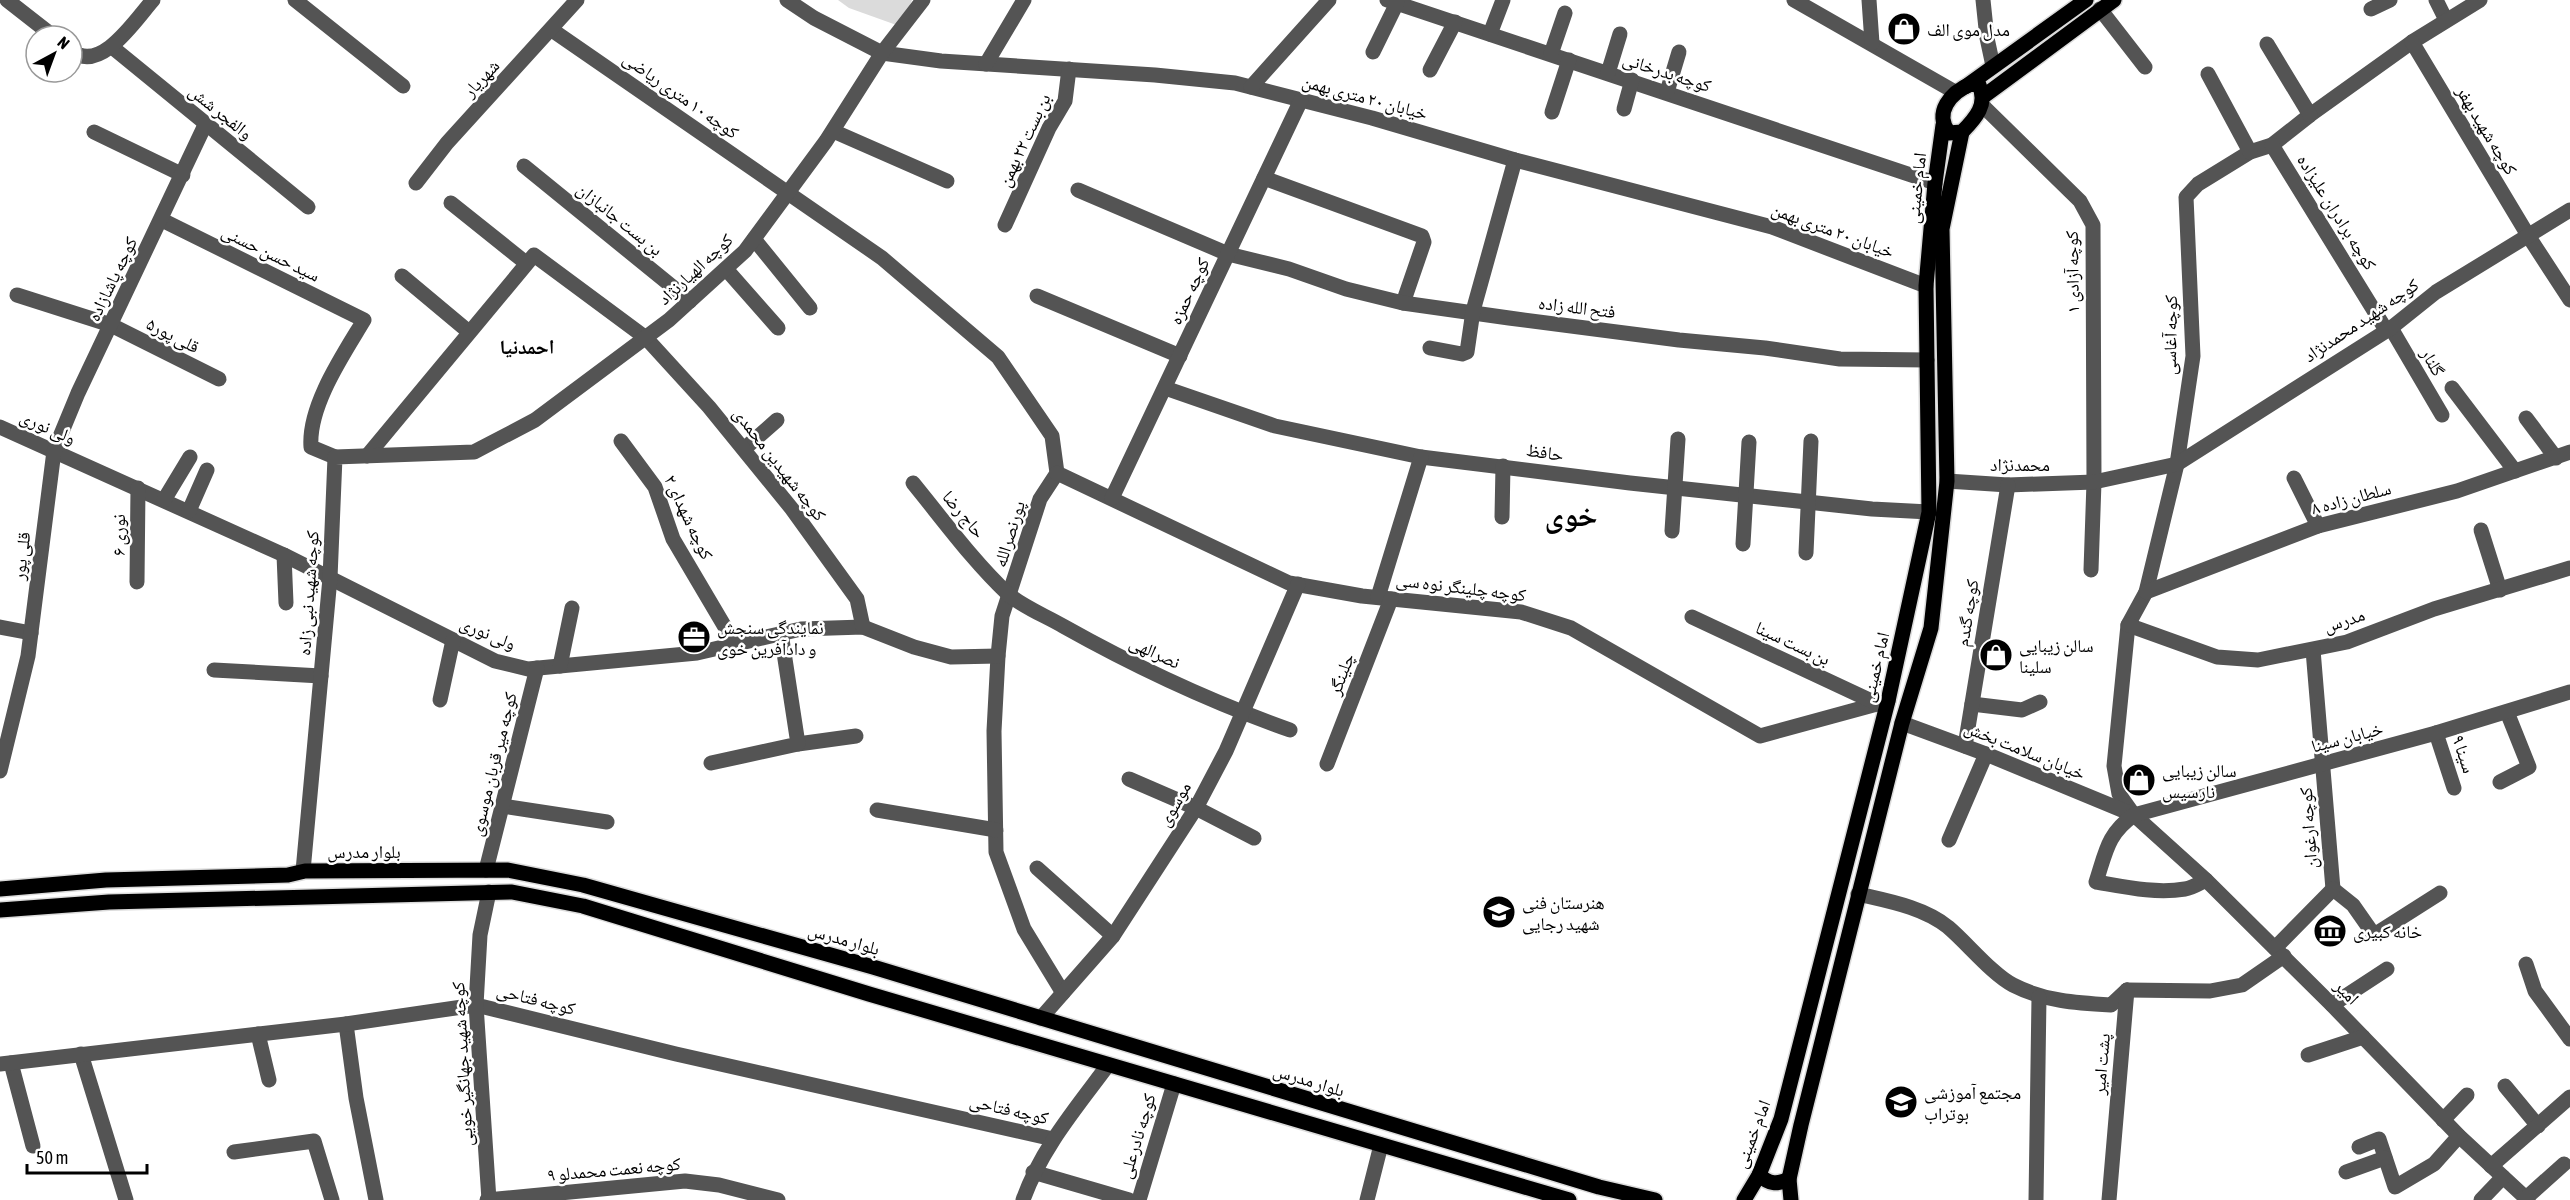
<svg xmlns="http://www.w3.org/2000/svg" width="2570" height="1200" viewBox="0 0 2570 1200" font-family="'Asap Condensed','Noto Naskh Arabic',sans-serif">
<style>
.green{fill:#dbdbdb}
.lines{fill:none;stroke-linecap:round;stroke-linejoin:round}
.major-casing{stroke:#dbdbdb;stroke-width:18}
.minor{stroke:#545454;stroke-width:15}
.major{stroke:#000;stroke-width:15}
.labels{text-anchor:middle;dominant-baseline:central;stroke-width:5;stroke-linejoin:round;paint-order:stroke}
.poi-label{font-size:18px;fill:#000;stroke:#fff;text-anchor:start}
.street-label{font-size:18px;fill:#000;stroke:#fff}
.neighbourhood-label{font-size:20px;font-weight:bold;fill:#000;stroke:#fff}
.town-label{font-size:30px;font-weight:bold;fill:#000;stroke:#fff}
</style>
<rect width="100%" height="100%" fill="#fff"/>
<!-- green -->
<polygon class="green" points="838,0 912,0 902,27 849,8"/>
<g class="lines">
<!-- major casing -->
<g class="major-casing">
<g id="major">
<path d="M 1971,84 L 1979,85 C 1988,104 1976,118 1962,132 L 1949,133 C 1933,113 1951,92 1971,84 Z"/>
<polyline points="1965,87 2086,0"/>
<polyline points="1984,96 2114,0"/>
<polyline points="0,889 106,880 288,875 305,871 508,870 583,885 873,967 1599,1187 1655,1200"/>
<polyline points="0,910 109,902 512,892 583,906 869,994 1569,1200"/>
<path d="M 1759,1175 C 1769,1184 1777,1185 1789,1179"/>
<polyline points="1744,1200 1759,1175 1781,1119 1888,701 1929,512 1926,286 1935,183 1943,125"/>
<polyline points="1791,1200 1789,1179 1801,1125 1902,723 1931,628 1947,481 1942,229 1962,132"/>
</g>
</g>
<!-- minor -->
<g class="minor">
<polyline points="7,0 53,36"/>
<polyline points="295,0 403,86"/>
<polyline points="787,0 814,18 882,53 941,61 1155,75 1235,83 1372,118 1515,160 1772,227 1926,286"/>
<polyline points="1387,0 1935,183"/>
<polyline points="1794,0 1955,92"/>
<polyline points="1869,0 1872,43"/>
<polyline points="1983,0 1987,38 1993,66"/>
<polyline points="2436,0 2446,20"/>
<polyline points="2480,0 2412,42 2310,115 2272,145 2250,152 2198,184 2186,197 2193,356 2177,464 2146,592 2128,625 2114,766 2119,794 2134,815 2206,880 2332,1005 2459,1136 2528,1200"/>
<polyline points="2100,9 2145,67"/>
<polyline points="2371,9 2390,0"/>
<polyline points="552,30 882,258 998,357 1052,436 1057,473 1040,499 1002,616 998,656 994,731 996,852 1024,929 1063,993"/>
<polyline points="1490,34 1503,0"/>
<polyline points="2412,42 2529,237 2570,300"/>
<polyline points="2267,44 2310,115"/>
<polyline points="112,47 308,207"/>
<path d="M 72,51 C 101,74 136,19 153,0"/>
<polyline points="1373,52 1397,3"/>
<polyline points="1551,54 1565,13"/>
<polyline points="986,64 1024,0"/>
<polyline points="1430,70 1455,22"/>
<polyline points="1608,73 1620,34"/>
<polyline points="2208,74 2250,152"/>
<polyline points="1251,87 1329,0"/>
<polyline points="1667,92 1679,52"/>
<polyline points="1982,105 2080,201 2093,225 2094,482 2091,570"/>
<polyline points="1624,109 1632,80"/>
<polyline points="1552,112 1569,60"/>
<polyline points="833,131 947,181"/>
<polyline points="94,132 183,175"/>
<polyline points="2272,145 2386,330"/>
<polyline points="524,166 690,301"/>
<polyline points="1264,178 1422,236 1424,242 1403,303"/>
<polyline points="416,183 447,143 577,0"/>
<polyline points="1078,190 1228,254 1289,269 1346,289 1403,303 1509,318 1679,340 1765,348 1840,359 1927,360"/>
<polyline points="451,203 526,263"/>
<path d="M 162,220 L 364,320 C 343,355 308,406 311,447 L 335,457"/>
<polyline points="1005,225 1049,128 1065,101 1069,69"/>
<polyline points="754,239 810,308"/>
<polyline points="726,269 778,328"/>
<polyline points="402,276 469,332"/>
<polyline points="17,295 111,325 219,379"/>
<polyline points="1037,296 1180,356"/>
<polyline points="2391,328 2442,415"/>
<polyline points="1430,348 1462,354 1467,352 1473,311 1515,160"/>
<polyline points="1165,388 1275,426 1421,457 1630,483 1872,509 1929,512"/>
<polyline points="2452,388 2515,471"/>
<polyline points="2526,418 2556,458"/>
<polyline points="0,427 284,555 495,661 528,669 697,653 801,629 863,627 914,647 951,657 998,656"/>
<polyline points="621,441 655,487 673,539 735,644"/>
<polyline points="744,449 777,420"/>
<polyline points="367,456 534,255 646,338 709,407 792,509 857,599 863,627"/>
<polyline points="1057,473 1289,583 1362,596 1521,612 1571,628 1760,736 1888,701"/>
<polyline points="2294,478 2318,526"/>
<polyline points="1947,481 2008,485 2094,482 2177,464 2391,328 2436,292 2570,210"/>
<path d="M 913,483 C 944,521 973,561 1008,594 C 1023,607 1046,616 1063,626 C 1136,667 1211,702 1290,730"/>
<polyline points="1112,498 1301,100"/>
<polyline points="164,500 190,457"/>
<polyline points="189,511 207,470"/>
<polyline points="1502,517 1503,466"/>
<polyline points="2481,530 2500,590"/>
<polyline points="1672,531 1678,439"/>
<polyline points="1743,544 1749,442"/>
<polyline points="1806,553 1811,441"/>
<polyline points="284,555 286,603"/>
<polyline points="137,582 138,488"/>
<polyline points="2146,592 2318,526 2457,491 2570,452"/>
<polyline points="1378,597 1421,457"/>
<polyline points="1692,617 1878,704"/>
<polyline points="2128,625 2217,657 2258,660 2347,642 2434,609 2570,568"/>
<polyline points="0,627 31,633"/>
<polyline points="2313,650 2333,889"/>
<polyline points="560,666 572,608"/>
<polyline points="214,670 321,676"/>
<polyline points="440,700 453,640"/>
<polyline points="1972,704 2022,710 2040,702"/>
<polyline points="1902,723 1986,754 2134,815"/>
<polyline points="2436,733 2454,788"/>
<polyline points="798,744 856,736"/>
<polyline points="1965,746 2008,485"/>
<polyline points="711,763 798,744 781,633"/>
<polyline points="1327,764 1391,599"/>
<polyline points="0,771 28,656 54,451 78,393 205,125"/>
<polyline points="1129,779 1196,808 1254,838"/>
<polyline points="2500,782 2529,767 2507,712"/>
<polyline points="502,806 607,822"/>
<polyline points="877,810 996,830"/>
<polyline points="1949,840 1986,754"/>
<polyline points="1037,868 1113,936"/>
<polyline points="486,870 537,668"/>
<polyline points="303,871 330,578 335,457 474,452 535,420 669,320 745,251 826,141 882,53 923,0"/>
<path d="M 2206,880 C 2200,883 2192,888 2185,889 C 2156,894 2125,887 2096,882 C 2106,852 2107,834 2134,815 L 2436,733 L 2570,692"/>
<polyline points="2333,889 2353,905 2374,935 2440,893"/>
<path d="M 1858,894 C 1888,901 1923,907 1948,927 C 1967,943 1992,974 2013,985 C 2044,1001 2076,1003 2111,1005 L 2127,990"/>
<polyline points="2275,948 2333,889"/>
<polyline points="2526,964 2535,991 2570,1039"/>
<polyline points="2127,990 2210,991 2242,985 2284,956"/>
<polyline points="2332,1005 2387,969"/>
<polyline points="1041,1018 1113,936 1196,808 1226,751 1298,584"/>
<polyline points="346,1024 356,1098 376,1200"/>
<polyline points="258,1034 269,1080"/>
<polyline points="81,1054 126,1200"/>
<polyline points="2308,1055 2363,1037"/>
<polyline points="11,1063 33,1146"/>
<polyline points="0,1064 346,1024 476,1005 676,1054 1053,1139"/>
<polyline points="2505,1086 2538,1126"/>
<polyline points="2443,1120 2467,1095"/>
<polyline points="2359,1147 2379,1139 2395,1187 2434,1164 2459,1136"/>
<polyline points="234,1152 314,1141 332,1200"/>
<polyline points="2491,1166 2570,1097"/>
<polyline points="1033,1172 1129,1200"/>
<polyline points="2346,1172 2385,1158"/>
<polyline points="2526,1198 2564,1164"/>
<polyline points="487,1200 685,1181 719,1185 778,1200"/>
<polyline points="489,1200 476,1005 480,935 489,892"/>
<path d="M 1023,1200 C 1041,1149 1076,1108 1108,1065"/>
<polyline points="1139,1200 1174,1084"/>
<polyline points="1367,1200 1381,1145"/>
<polyline points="2036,1200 2039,997"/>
<polyline points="2109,1200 2127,990"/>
<polyline points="2481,1200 2503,1177"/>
</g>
<!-- major -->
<use href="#major" class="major"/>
</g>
<!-- icons -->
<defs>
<g id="shop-disc" transform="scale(1.725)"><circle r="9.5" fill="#000" stroke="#fff"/><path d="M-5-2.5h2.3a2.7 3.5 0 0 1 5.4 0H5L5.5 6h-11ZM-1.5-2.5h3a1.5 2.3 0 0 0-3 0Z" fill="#fff"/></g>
<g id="office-disc" transform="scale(1.725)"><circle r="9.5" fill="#000" stroke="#fff"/><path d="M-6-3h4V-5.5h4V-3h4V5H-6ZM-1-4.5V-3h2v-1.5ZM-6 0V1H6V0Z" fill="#fff"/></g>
<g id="school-disc" transform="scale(1.725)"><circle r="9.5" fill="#000" stroke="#fff"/><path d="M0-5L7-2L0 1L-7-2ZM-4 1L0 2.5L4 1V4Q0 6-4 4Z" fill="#fff"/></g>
<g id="museum-disc" transform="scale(1.725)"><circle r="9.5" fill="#000" stroke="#fff"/><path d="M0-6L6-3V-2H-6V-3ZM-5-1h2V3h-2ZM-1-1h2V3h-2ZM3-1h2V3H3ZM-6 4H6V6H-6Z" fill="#fff"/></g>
</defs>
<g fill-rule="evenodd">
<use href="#shop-disc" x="1904" y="29"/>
<use href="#office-disc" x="694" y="637"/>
<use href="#shop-disc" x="1996" y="655"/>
<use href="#shop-disc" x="2139" y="780"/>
<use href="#school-disc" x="1499" y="912"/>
<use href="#museum-disc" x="2330" y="931"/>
<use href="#school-disc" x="1901" y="1102"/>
</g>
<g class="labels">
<!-- poi labels -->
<g class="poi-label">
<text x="1927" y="29">مدل موی الف</text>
<text x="717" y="627">نمایندگی سنجش<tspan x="717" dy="21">و دادآفرین خوی</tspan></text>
<text x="2019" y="645">سالن زیبایی<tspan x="2019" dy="21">سلینا</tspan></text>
<text x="2162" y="770">سالن زیبایی<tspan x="2162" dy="21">نارسیس</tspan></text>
<text x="1522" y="902">هنرستان فنی<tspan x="1522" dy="21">شهید رجایی</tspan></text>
<text x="2353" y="931">خانه کبیری</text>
<text x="1924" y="1092">مجتمع آموزشی<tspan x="1924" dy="21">بوتراب</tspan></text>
</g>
<!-- street labels -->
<g class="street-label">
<text transform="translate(1667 72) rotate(18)">کوچه بدرخانی</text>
<text transform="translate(481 78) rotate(-47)">شهریار</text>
<text transform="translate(681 95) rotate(35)">کوچه ۱۰ متری ریاضی</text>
<text transform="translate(1365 97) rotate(15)">خیابان ۲۰ متری بهمن</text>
<text transform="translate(221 112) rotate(39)">والفجر شش</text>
<text transform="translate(2487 130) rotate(59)">کوچه شهید بهفر</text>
<text transform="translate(1024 140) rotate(-65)">بن بست ۲۲ بهمن</text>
<text transform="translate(1916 188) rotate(-84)">امام خمینی</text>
<text transform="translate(2337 212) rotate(58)">کوچه برادران علیزاده</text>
<text transform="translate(620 219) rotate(39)">بن بست جانبازان</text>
<text transform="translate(1833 230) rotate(20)">خیابان ۲۰ متری بهمن</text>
<text transform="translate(271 253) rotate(26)">سید حسن حسنی</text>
<text transform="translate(695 269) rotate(-43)">کوچه الهیارنژاد</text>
<text transform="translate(2072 272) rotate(-91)">کوچه آزادی ۱</text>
<text transform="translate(112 279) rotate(-64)">کوچه پاشازاده</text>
<text transform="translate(1189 291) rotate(-65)">کوچه حمزه</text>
<text transform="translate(1577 307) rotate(7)">فتح الله زاده</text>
<text transform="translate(2361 320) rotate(-34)">کوچه شهید محمدنژاد</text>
<text transform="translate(173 335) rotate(27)">قلی پور۵</text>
<text transform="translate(2170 335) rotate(-89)">کوچه آغاسی</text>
<text transform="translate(2433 362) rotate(60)">گلنار</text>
<text transform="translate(48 427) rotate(24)">ولی نوری</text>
<text transform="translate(1545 452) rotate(8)">حافظ</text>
<text transform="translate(780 464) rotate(52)">کوچه شهیدین محمدی</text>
<text x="2020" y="464">محمدنژاد</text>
<text transform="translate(2351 498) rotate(-15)">سلطان زاده ۸</text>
<text transform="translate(964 514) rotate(50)">حاج رضا</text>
<text transform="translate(689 517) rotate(65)">کوچه شهدای ۲</text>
<text transform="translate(1009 534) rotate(-73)">پورنصرالله</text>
<text transform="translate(118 535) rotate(-90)">نوری ۶</text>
<text transform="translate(21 556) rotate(-83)">قلی پور</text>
<text transform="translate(1461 587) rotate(7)">کوچه چلینگر نوه سی</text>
<text transform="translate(308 593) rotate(-86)">کوچه شهید نبی زاده</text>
<text transform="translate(1967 613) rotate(-81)">کوچه گندم</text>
<text transform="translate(2344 620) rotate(-18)">مدرس</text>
<text transform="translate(488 633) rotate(23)">ولی نوری</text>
<text transform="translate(1793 643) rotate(25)">بن بست سینا</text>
<text transform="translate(1155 652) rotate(25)">نصرالهی</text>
<text transform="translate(1875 667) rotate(-77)">امام خمینی</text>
<text transform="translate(1341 674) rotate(-69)">چلینگر</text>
<text transform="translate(2347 737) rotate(-15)">خیابان سینا</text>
<text transform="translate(2025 750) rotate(22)">خیابان سلامت بخش</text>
<text transform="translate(2464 754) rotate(72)">سینا ۹</text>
<text transform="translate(493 764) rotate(-76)">کوچه میر قربان موسوی</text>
<text transform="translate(1174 804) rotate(-60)">موسوی</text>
<text transform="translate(2308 828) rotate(-94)">کوچه ارغوان</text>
<text x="364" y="851">بلوار مدرس</text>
<text transform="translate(844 939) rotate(16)">بلوار مدرس</text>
<text transform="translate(2347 992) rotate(46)">امیر</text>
<text transform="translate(536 999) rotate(14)">کوچه فتاحی</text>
<text transform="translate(462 1064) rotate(-93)">کوچه شهید جهانگیر خویی</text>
<text transform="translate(2101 1064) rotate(-85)">پشت امیر</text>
<text transform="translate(1309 1080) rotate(17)">بلوار مدرس</text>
<text transform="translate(1009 1109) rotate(13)">کوچه فتاحی</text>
<text transform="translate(1752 1134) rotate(-69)">امام خمینی</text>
<text transform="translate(1137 1136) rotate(-73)">کوچه نادرعلی</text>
<text transform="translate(614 1169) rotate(-5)">کوچه نعمت محمدلو ۹</text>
</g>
<!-- neighbourhood labels -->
<g class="neighbourhood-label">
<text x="527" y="346">احمدنیا</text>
</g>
<!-- town labels -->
<g class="town-label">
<text x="1571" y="515">خوی</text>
</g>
</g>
<!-- north arrow -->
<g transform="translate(54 54) rotate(41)"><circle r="28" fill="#ffffff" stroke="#999999" stroke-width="1.5"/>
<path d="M0-4.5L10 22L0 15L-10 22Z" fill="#000000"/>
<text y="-9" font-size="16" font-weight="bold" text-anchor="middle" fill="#000000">N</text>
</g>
<!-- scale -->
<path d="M27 1164v9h120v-9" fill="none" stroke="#000000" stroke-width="3"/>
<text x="36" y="1164" font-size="18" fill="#000000" stroke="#ffffff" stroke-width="4.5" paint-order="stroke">50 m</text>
</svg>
